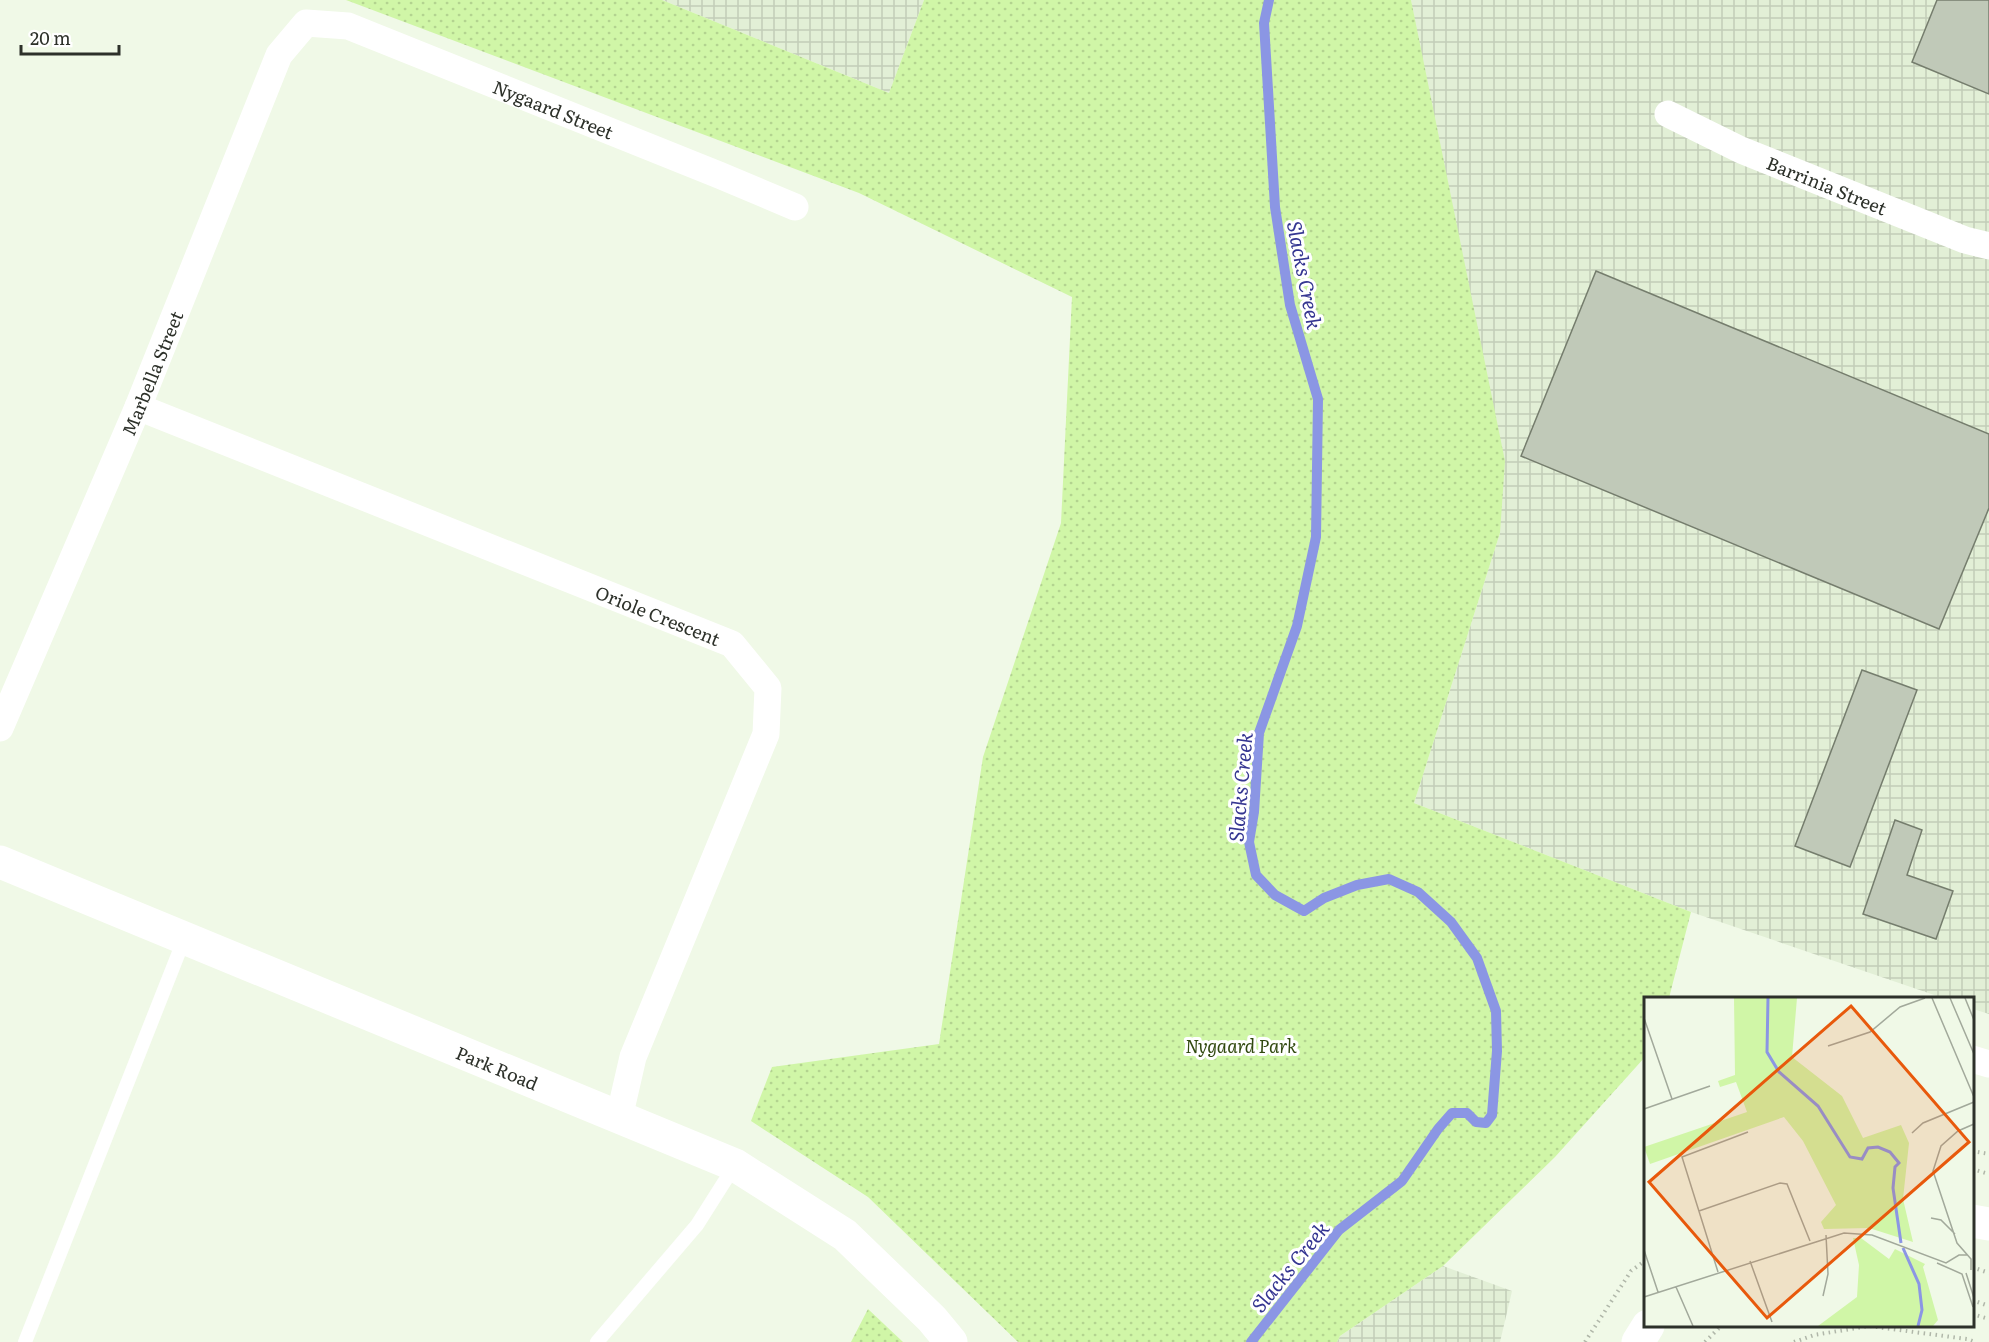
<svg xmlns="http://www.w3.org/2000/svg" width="1989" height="1342" viewBox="0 0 1989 1342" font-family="Literata,serif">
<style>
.industrial{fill:url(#industrial-grid)}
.park{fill:url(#park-dots)}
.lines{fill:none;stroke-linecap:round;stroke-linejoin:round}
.stream{stroke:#8b96e4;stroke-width:10}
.building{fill:#c0c9b8;stroke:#757d6d;stroke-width:1.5}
.path{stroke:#b0b7a9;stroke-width:4;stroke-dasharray:1.5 4.5;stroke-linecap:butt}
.service{stroke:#fff;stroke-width:14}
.minor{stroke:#fff;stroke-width:27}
.tertiary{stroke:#fff;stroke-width:33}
.labels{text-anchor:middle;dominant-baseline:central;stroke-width:6;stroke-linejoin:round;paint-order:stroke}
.street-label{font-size:18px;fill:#2d312a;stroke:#fff}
.park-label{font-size:18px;font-style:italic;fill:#31490f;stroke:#fff}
.water-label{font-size:20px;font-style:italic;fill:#353691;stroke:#fff}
.inset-river{fill:none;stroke:#8b96e4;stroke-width:3}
.inset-road{fill:none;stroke:#a2a99b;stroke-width:1.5}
.view{fill:#e8590c;fill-opacity:0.15;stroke:#e8590c;stroke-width:3}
.inset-edge{fill:none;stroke:#2d312a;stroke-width:3}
</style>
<defs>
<pattern id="industrial-grid" width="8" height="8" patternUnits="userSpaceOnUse" patternTransform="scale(1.5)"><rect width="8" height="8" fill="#e2efd6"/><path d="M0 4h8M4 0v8" fill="none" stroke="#c2cdb8"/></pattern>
<pattern id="park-dots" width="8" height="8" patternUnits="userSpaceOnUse" patternTransform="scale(1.5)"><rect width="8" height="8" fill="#d0f6a7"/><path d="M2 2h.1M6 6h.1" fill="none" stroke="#b3d390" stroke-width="1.8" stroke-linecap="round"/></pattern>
</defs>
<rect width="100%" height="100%" fill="#f0f9e7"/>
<!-- industrial -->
<g class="industrial">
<polygon points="662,0 924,0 889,93"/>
<polygon points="1411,0 1989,0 1989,1014 1973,1009 1972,998 1943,998 1691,912 1414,803 1500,533"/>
<polygon points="1443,1266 1512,1291 1500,1342 1337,1342 1340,1336"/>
</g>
<!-- park -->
<g class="park">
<polygon points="346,0 662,0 889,93 924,0 1411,0 1505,461 1500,533 1414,803 1691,912 1669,998 1646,998 1645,1057 1555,1157 1443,1266 1340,1336 1337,1342 1018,1342 868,1197 751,1121 772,1067 939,1044 983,757 1061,523 1072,297 859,193"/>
<polygon points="868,1309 903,1342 851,1342"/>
</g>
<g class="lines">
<!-- stream -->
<polyline class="stream" points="1251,1342 1339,1230 1402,1181 1438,1129 1452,1113 1467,1113 1476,1122 1486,1123 1492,1115 1497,1051 1496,1011 1477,958 1451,922 1418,892 1389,879 1357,885 1324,898 1304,911 1275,895 1256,875 1249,842 1254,812 1259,733 1297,626 1316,537 1318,399 1290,305 1275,207 1264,23 1269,0"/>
</g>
<!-- building -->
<g class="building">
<polygon points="1937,0 1989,0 1989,94 1912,62"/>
<polygon points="1596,271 1989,434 1989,508 1939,629 1521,456"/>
<polygon points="1862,670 1917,690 1850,867 1795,846"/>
<polygon points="1895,820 1922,830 1907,875 1953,891 1936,939 1863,914"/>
</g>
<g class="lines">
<!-- path -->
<g class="path">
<polyline points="1972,1151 1989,1154"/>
<polyline points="1972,1169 1989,1174"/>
<polyline points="1972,1267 1989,1273"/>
<polyline points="1972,1300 1989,1306"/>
<polyline points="1972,1314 1989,1319"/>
<polyline points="1585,1342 1631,1271 1646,1260"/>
<polyline points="1705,1342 1721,1326"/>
<polyline points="1794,1342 1814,1335 1869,1326 1967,1339 1975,1342"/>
</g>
<!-- service -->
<g class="service">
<polyline points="25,1342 185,937"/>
<polyline points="597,1342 697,1225 735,1165"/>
</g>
<!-- minor -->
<g class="minor">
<path id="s1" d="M 1668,114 L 1741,150 L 1965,240 L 1989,246"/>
<path id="s2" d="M 138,407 L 732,644 L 768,688 L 766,734 L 633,1057 L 619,1118"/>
<path id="s3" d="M 0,728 L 138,407 L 279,55 L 306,23 L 348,26 L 719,175 L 795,207"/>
<polyline points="1972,1059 1989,1064"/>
</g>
<!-- tertiary -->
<g class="tertiary">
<path id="s4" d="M 0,862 L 735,1165 L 845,1235 L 932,1319 L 951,1342"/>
<polyline points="1972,1221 1989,1224"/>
<polyline points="1638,1342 1648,1326"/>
</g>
</g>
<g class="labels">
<!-- street labels -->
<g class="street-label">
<text stroke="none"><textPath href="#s3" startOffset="1034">Nygaard Street</textPath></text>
<text stroke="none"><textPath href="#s1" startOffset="174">Barrinia Street</textPath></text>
<text stroke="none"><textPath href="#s3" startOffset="386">Marbella Street</textPath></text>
<text stroke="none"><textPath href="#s2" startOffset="560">Oriole Crescent</textPath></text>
<text stroke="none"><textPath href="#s4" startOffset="538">Park Road</textPath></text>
</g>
<!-- park labels -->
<g class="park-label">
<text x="1241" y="1045">Nygaard Park</text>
</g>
<!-- water labels -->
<g class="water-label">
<text transform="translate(1306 275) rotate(79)">Slacks Creek</text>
<text transform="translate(1239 787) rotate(-85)">Slacks Creek</text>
<text transform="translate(1289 1266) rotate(-51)">Slacks Creek</text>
</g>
</g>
<!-- overview -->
<g transform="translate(1644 997)">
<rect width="330" height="330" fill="#f0f9e7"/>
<path d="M 90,1 L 153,1 L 148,60 L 198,99 L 219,141 L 257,128 L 265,146 L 259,202 L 269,245 L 225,231 L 180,232 L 177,225 L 192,208 L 159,144 L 140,120 L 6,167 L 0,150 L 103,115 L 92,85 L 76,90 L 74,84 L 91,78 ZM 209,241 L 217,241 L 245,262 L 251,252 L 281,267 L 279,270 L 294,323 L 289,329 L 174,329 L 213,300 L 215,268 Z" fill="#d0f6a7"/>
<path class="inset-river" d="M 124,1 L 123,55 L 135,75 L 174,109 L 206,160 L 218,162 L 224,151 L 234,150 L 246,155 L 255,166 L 251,170 L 249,191 L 257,246M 259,251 L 275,287 L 278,313 L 274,329"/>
<path class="inset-road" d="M 288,1 L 330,100M 306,1 L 330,57M 321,1 L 330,23M 0,21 L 28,102M 184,49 L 226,35 L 256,10 L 281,1M 0,112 L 66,89M 268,136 L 279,126 L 330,105M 55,214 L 136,186 L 143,187 L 166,244M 287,221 L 297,223 L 311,237M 0,253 L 14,295M 106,264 L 128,325M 293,266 L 318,277 L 329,310M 327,273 L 327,262 L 313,246 L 289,174 L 297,149 L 314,134 L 330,127M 74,275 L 38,160 L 104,135M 322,276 L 330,301M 32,290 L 49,329M 179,299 L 184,277 L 182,238M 0,300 L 200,236 L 228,238 L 302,266 L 315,258 L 323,258"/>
<path class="view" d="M 207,9 L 325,145 L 123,321 L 5,185 Z"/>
<rect width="330" height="330" class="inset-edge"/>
</g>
<!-- scale -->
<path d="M21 45v9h98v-9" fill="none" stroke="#2d312a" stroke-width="3"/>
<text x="30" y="45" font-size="18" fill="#2d312a" stroke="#ffffff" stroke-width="4.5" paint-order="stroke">20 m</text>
</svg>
